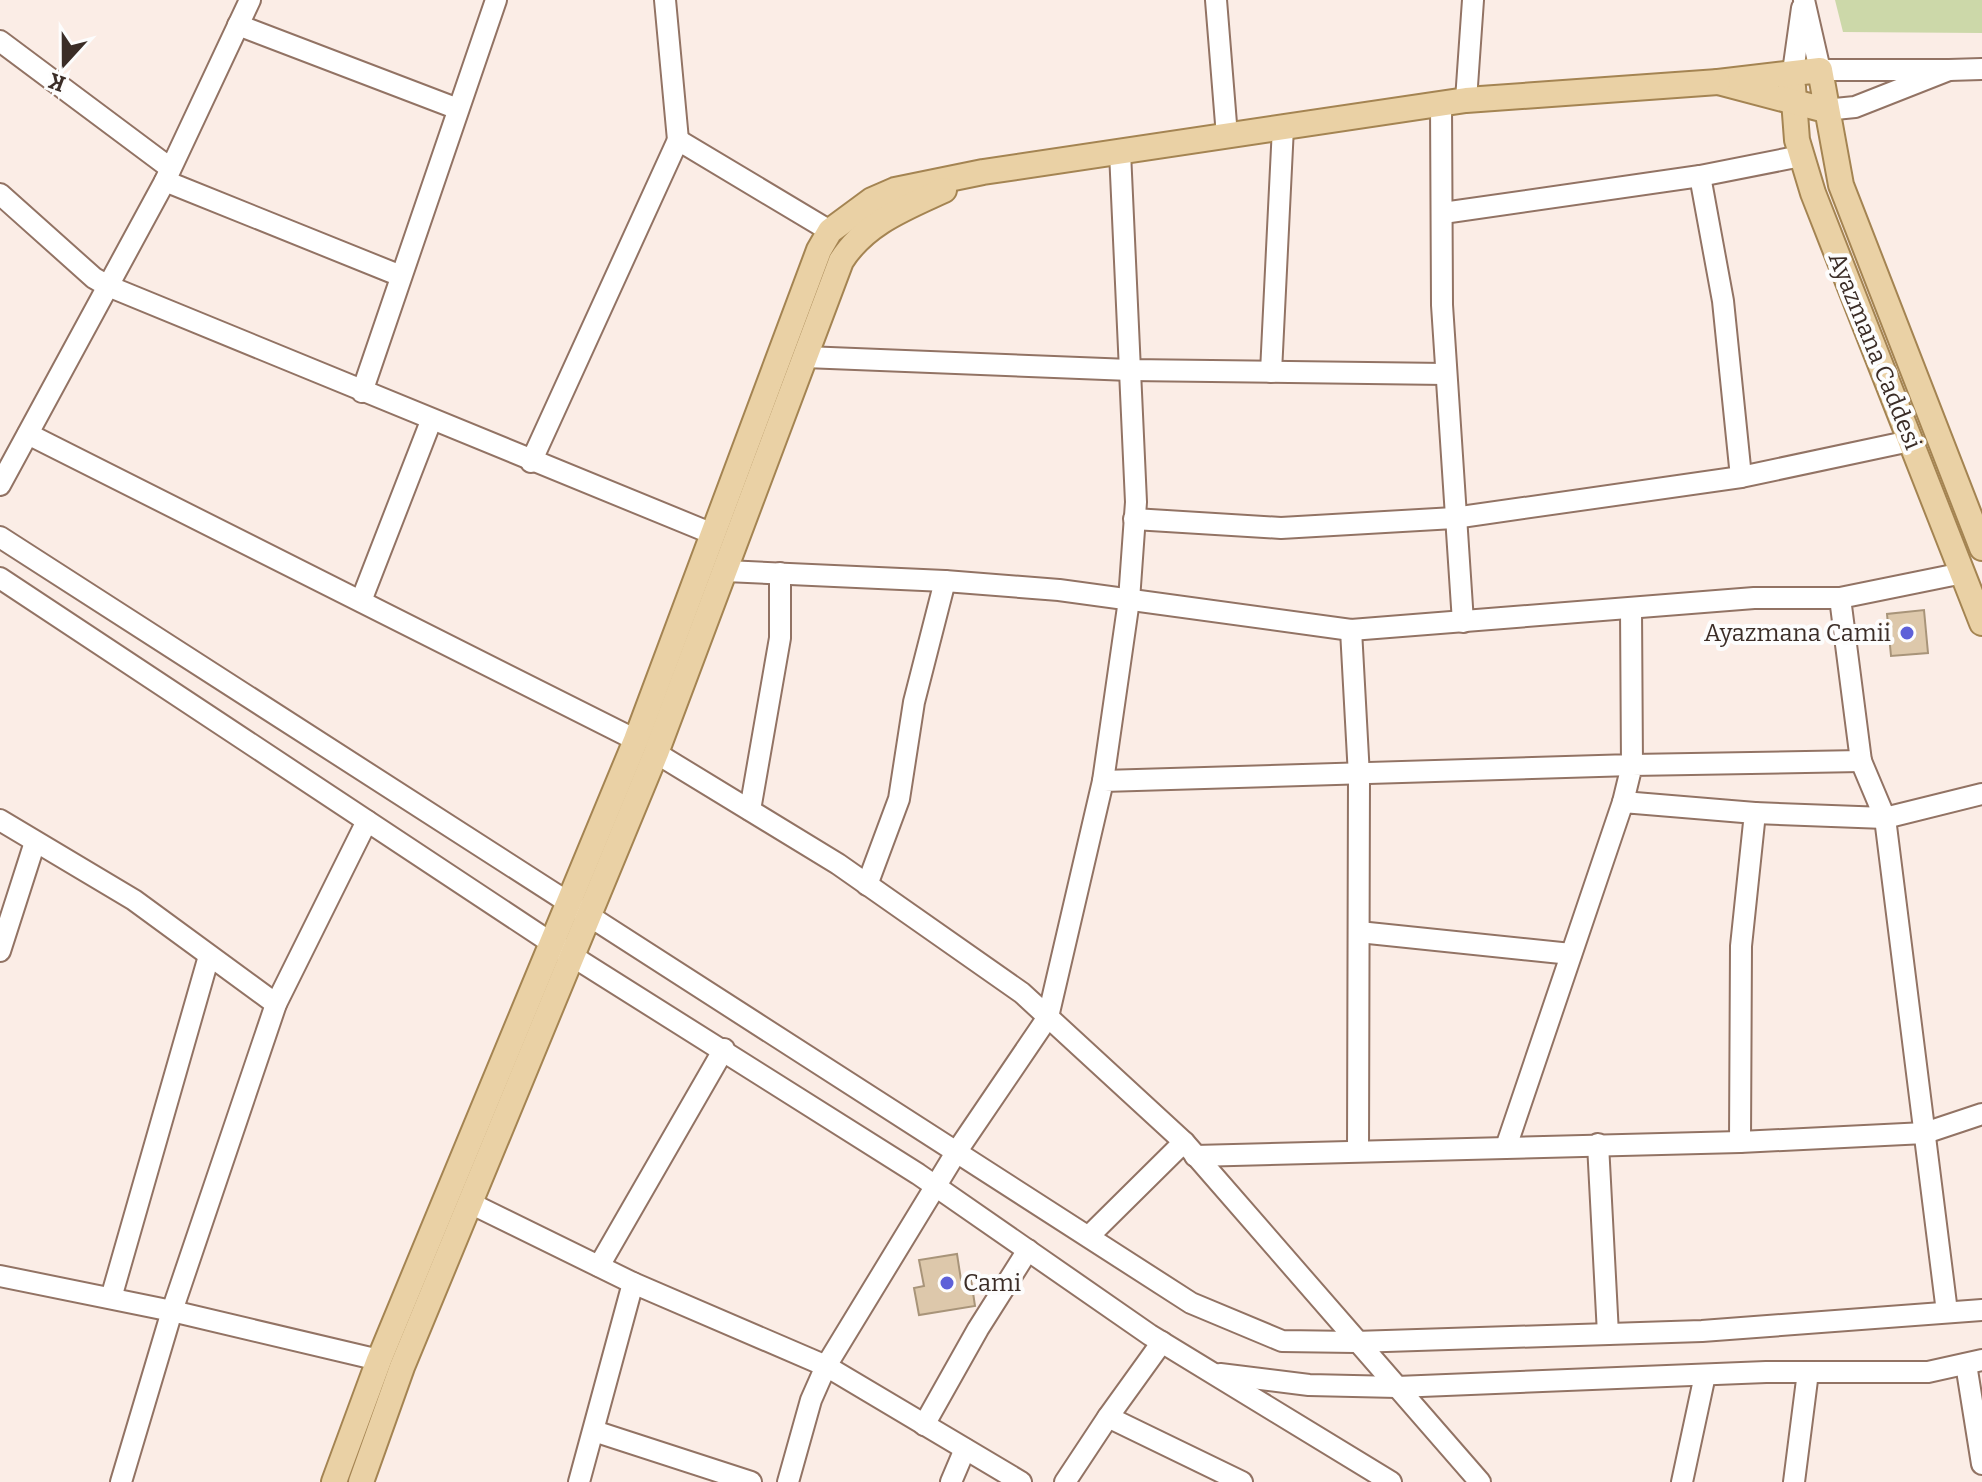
<svg xmlns="http://www.w3.org/2000/svg" width="1982" height="1482" viewBox="0 0 1982 1482" font-family="Bitter,serif">
<style>
.green{fill:#ccd8a9}
.building{fill:#ddc8ab;stroke:#a89479;stroke-width:2}
.lines{fill:none;stroke-linecap:round;stroke-linejoin:round}
.minor-casing{stroke:#927364;stroke-width:24}
.major-casing{stroke:#a48452;stroke-width:28}
.minor{stroke:#fff;stroke-width:20}
.major{stroke:#ead1a5;stroke-width:24}
.poi-dot{fill:#5e60d8;stroke:#fdfdfd;stroke-width:3}
.labels{text-anchor:middle;dominant-baseline:central;stroke-width:8;stroke-linejoin:round;paint-order:stroke}
.street-label{font-size:24px;fill:#3b2d27;stroke:#fdfdfd}
.poi-label{font-size:24px;fill:#3b2d27;stroke:#fdfdfd;text-anchor:end}
</style>
<rect width="100%" height="100%" fill="#fbede6"/>
<!-- green -->
<polygon class="green" points="1835,0 1982,0 1982,33 1843,32"/>
<!-- building -->
<g class="building">
<polygon points="1924,610 1928,653 1891,656 1887,614"/>
<polygon points="957,1254 961,1280 971,1279 975,1306 919,1315 914,1288 924,1286 919,1260"/>
</g>
<g class="lines">
<!-- minor casing -->
<g class="minor-casing">
<g id="minor">
<polyline points="665,0 678,140"/>
<polyline points="1216,0 1227,136"/>
<polyline points="1804,0 1820,70 1949,70 1855,107 1825,110"/>
<polyline points="238,25 458,109"/>
<polyline points="0,41 170,168"/>
<polyline points="1949,70 1982,69"/>
<polyline points="1793,72 1802,8"/>
<polyline points="1466,100 1473,0"/>
<polyline points="1441,104 1442,305 1463,622"/>
<polyline points="1700,176 1723,301 1741,477"/>
<polyline points="165,181 401,276"/>
<polyline points="0,194 94,278 108,286 713,534"/>
<polyline points="1443,213 1700,176 1801,156"/>
<polyline points="805,357 1130,370 1446,374"/>
<polyline points="1271,372 1283,127"/>
<polyline points="362,392 496,0"/>
<polyline points="28,434 636,740"/>
<polyline points="531,462 678,140 830,231"/>
<polyline points="0,485 165,181 250,0"/>
<polyline points="1134,519 1281,528 1454,518 1741,477 1910,441"/>
<polyline points="0,537 1191,1303 1282,1341 1355,1342 1702,1331 1982,1310"/>
<polyline points="726,571 945,581 1059,590 1351,630 1754,598 1840,598"/>
<polyline points="0,578 550,942 918,1174 1150,1335 1391,1482"/>
<polyline points="361,601 431,421"/>
<polyline points="1351,630 1359,776 1358,1151"/>
<polyline points="656,753 838,864 1022,993 1184,1142 1480,1482"/>
<polyline points="1103,781 1129,600 1136,502 1120,152"/>
<polyline points="1623,802 1632,765 1861,761 1840,598 1963,573"/>
<polyline points="750,810 780,638 780,573"/>
<polyline points="1755,813 1885,818 1861,761"/>
<polyline points="0,820 134,900 276,1004"/>
<polyline points="867,885 899,799 914,702 945,581"/>
<polyline points="1359,932 1571,954"/>
<polyline points="0,951 35,842"/>
<polyline points="1598,1144 1608,1334"/>
<polyline points="1506,1147 1623,802 1755,813 1741,946 1740,1142"/>
<polyline points="1195,1156 1740,1142 1925,1133 1982,1114"/>
<polyline points="472,1204 633,1283 826,1366 957,1151 1048,1017 1103,781 1632,765 1631,609"/>
<polyline points="1089,1236 1184,1142"/>
<polyline points="599,1266 724,1049"/>
<polyline points="0,1276 172,1311 379,1360"/>
<polyline points="111,1298 209,956"/>
<polyline points="1947,1312 1885,818 1982,794"/>
<polyline points="1162,1342 1108,1417 1242,1482"/>
<polyline points="1966,1364 1982,1464"/>
<polyline points="1220,1374 1309,1385 1397,1387 1766,1372 1928,1372 1982,1360"/>
<polyline points="924,1425 978,1329 1028,1250"/>
<polyline points="594,1431 751,1482"/>
<polyline points="121,1482 172,1311 276,1004 367,821"/>
<polyline points="579,1482 633,1283"/>
<polyline points="788,1482 811,1400 826,1366 1021,1482"/>
<polyline points="951,1482 965,1449"/>
<polyline points="1065,1482 1108,1417"/>
<polyline points="1682,1482 1705,1375"/>
<polyline points="1794,1482 1808,1372"/>
</g>
</g>
<!-- major casing -->
<g class="major-casing">
<g id="major">
<polyline points="1793,87 1797,140 1813,193 1982,623"/>
<polyline points="1825,110 1718,82 1820,70 1841,185 1982,548"/>
<polyline points="334,1482 379,1360 636,740 819,250 830,231 872,200 895,190 983,172 1466,100 1718,82"/>
<path d="M 361,1482 L 402,1367 L 656,753 L 841,261 C 865,223 905,208 944,190"/>
</g>
</g>
<!-- minor -->
<use href="#minor" class="minor"/>
<!-- major -->
<use href="#major" class="major"/>
</g>
<!-- markers -->
<g class="poi-dot">
<circle cx="1907" cy="633" r="8"/>
<circle cx="947" cy="1283" r="8"/>
</g>
<g class="labels">
<!-- street labels -->
<g class="street-label">
<text transform="translate(1875 351) rotate(68)">Ayazmana Caddesi</text>
</g>
<!-- poi labels -->
<g class="poi-label">
<text x="1891" y="633">Ayazmana Camii</text>
<text x="963" y="1283" text-anchor="start">Cami</text>
</g>
</g>
<!-- north arrow -->
<g transform="translate(64 64) rotate(201)" stroke="#fdfdfd" stroke-width="6" paint-order="stroke">
<path d="M0-6L14 30L0 20L-14 30Z" fill="#3b2d27"/>
<text y="-12" font-size="22" font-weight="bold" text-anchor="middle" fill="#3b2d27">K</text>
</g>
</svg>
